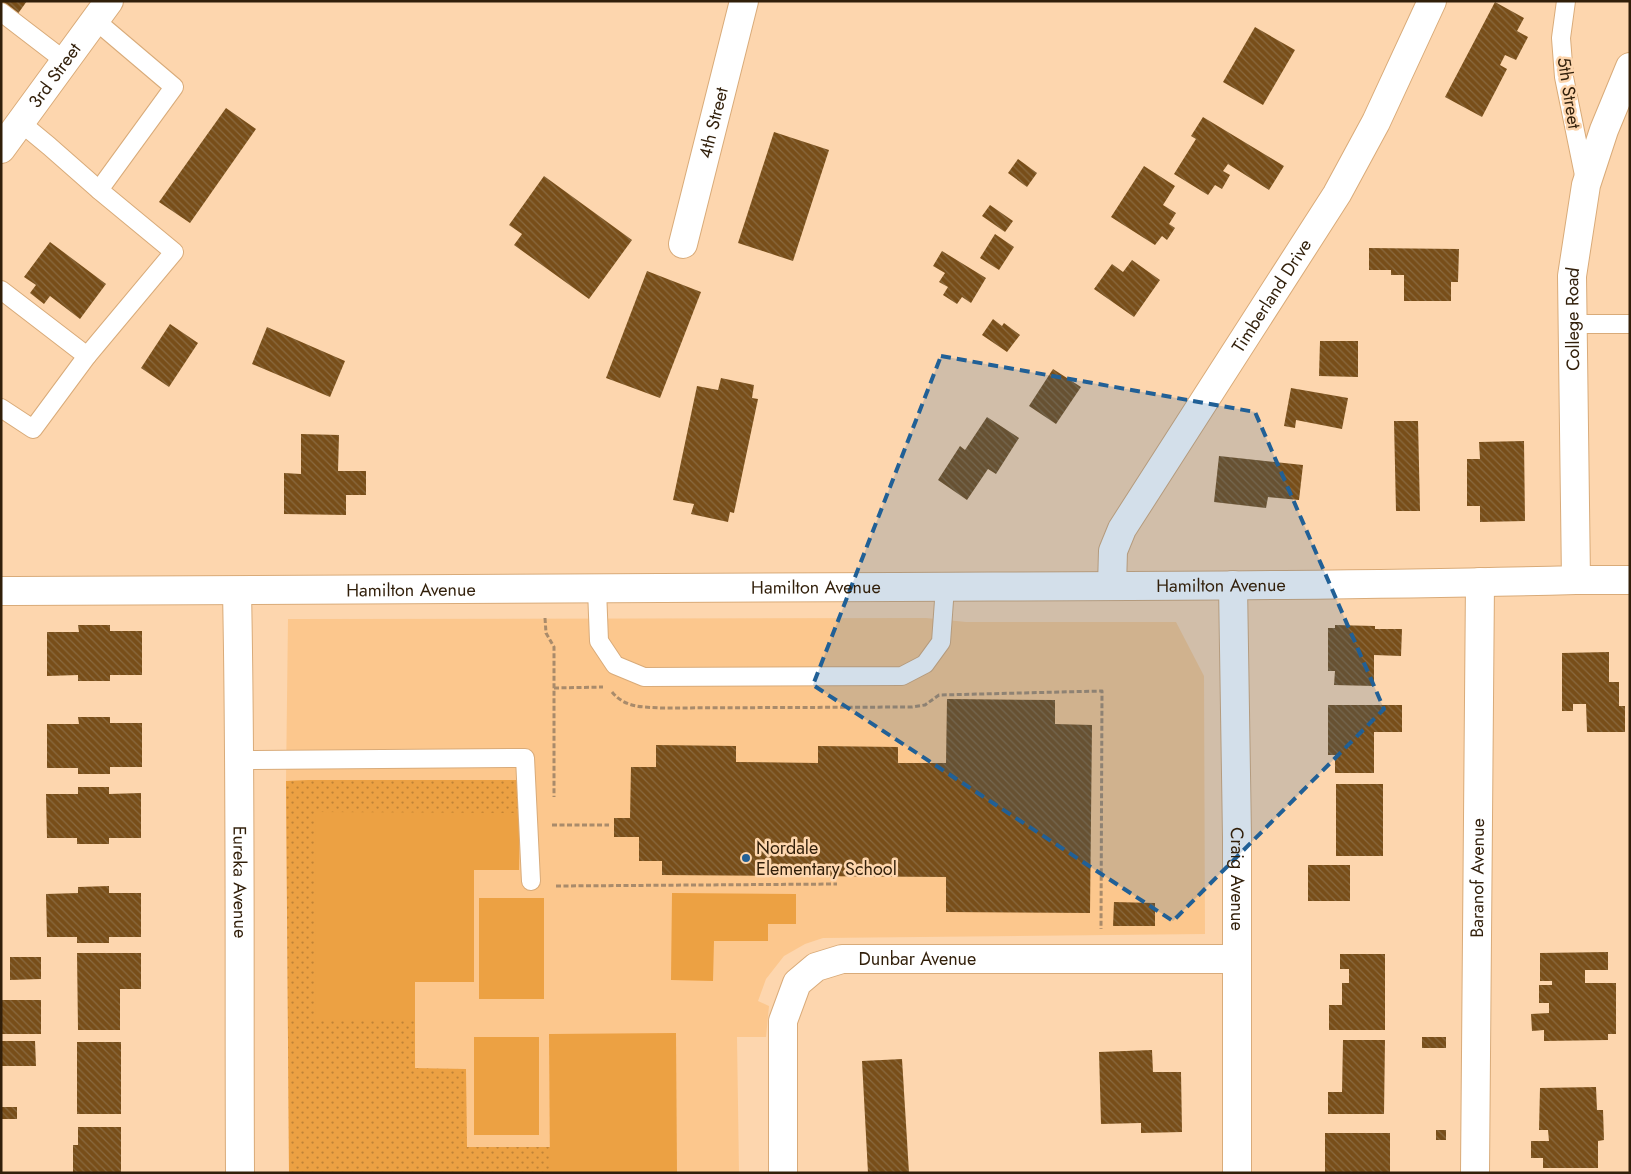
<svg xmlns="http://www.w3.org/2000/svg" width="1631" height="1174" viewBox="0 0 1631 1174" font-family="Jost,sans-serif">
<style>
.built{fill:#fcc78d}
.grass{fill:url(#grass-dots)}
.park{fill:#eca143}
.building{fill:url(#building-back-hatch)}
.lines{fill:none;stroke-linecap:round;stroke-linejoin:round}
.service-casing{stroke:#d9ab79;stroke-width:20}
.minor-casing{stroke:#d9ab79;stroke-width:30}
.tertiary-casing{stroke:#d9ab79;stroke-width:30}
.path{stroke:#a98b6b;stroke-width:3;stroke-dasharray:5 2.5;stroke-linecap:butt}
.service{stroke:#fff;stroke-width:18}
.minor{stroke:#fff;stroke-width:28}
.tertiary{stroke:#fff;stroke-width:28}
.marked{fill:#216096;fill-opacity:0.2;stroke:#216096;stroke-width:4;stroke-dasharray:10 6;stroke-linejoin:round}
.poi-dot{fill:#216096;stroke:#fdd6ae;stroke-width:2}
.labels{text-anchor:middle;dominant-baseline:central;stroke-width:5;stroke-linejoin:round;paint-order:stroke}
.street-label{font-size:18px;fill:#311f0a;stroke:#fdd6ae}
.poi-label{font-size:18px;fill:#311f0a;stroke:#fdd6ae;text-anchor:start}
</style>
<defs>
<pattern id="grass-dots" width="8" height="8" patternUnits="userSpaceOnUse" patternTransform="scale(1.25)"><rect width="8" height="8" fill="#eca143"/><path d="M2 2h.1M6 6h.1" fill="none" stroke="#c08336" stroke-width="1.8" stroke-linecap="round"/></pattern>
<pattern id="building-back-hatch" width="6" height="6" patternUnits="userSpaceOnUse" patternTransform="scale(1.25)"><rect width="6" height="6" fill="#784e19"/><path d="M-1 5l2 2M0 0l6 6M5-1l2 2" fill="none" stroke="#8a6a40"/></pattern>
</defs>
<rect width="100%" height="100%" fill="#fdd6ae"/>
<!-- built -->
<polygon class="built" points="926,618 966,622 1176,622 1204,676 1205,934 823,938 805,944 784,956 766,979 758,1001 769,1006 766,1037 737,1037 739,1173 289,1173 286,781 288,619"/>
<!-- grass -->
<polygon class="grass" points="308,780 517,780 520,813 316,1019 415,1019 415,1068 466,1069 467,1147 550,1147 550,1173 289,1173 286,781"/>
<!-- park -->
<g class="park">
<polygon points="316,812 520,813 519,870 474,870 474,982 415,982 415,1019 315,1019"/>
<polygon points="672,893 796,894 796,924 768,924 768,941 714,941 713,981 671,980"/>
<rect x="479" y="898" width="65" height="101"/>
<polygon points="676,1033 677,1173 550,1173 549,1034"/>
<rect x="474" y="1037" width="65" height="98"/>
</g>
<!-- building -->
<g class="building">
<polygon points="1,1 27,1 17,15 1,4"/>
<polygon points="1495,2 1524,18 1517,31 1528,37 1516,60 1505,55 1500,65 1507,69 1482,117 1445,97"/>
<polygon points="1255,27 1295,50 1263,105 1223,82"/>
<polygon points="226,108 256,129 190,223 159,202"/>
<polygon points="1203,117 1284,166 1269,190 1228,164 1223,171 1230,175 1222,189 1215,185 1208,195 1174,174 1196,139 1191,136"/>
<polygon points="774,132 829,150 793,261 738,243"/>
<polygon points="1018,159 1037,173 1027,187 1008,173"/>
<polygon points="1144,166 1175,186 1163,205 1176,213 1169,224 1175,228 1167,240 1162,236 1155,245 1111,217"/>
<polygon points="544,176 632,240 589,299 514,245 522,234 509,225"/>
<polygon points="990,205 1013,221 1005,232 982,216"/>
<polygon points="995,234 1014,247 999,270 980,258"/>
<polygon points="50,242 106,284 80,319 50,296 44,304 30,293 36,285 24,277"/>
<polygon points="1369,248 1459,249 1458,282 1451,282 1451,301 1404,301 1404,275 1391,275 1391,270 1369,270"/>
<polygon points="942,251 986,278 971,303 962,297 957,304 943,295 948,287 939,282 945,273 933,266"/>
<polygon points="1132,260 1160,280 1134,317 1094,289 1112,264 1123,272"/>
<polygon points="647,271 701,292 660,398 606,378"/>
<polygon points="993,319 1002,326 1004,323 1020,335 1007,352 982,335"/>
<polygon points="170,324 198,343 169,387 141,368"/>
<polygon points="267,327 345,361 330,397 252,364"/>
<polygon points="1320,341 1358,341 1358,377 1319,376"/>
<polygon points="1053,369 1081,387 1056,424 1029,406"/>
<polygon points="721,378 754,385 752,398 758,399 734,513 730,512 728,522 691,514 694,504 673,500 697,386 718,390"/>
<polygon points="1291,388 1348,398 1342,429 1296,420 1295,428 1284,426"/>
<polygon points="987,417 1019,438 996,474 988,469 967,500 938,480 960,446 965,450"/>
<polygon points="1394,421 1418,421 1420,511 1396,511"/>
<polygon points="301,434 339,435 338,471 366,471 366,495 346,495 346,515 284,514 284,473 301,474"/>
<polygon points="1524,441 1525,521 1480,522 1480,506 1467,506 1467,459 1480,459 1479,442"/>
<polygon points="1219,456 1303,465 1299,500 1268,497 1266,508 1214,502"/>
<polygon points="78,625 110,625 110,631 142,631 142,675 110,675 110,681 78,681 78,675 47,676 47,632 79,632"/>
<polygon points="1335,625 1375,626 1375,629 1402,629 1401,656 1374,655 1374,686 1334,685 1335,671 1328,671 1328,628 1335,628"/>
<polygon points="1609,652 1609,682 1619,682 1619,706 1625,706 1625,732 1587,732 1586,704 1573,704 1573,711 1562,711 1562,653"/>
<polygon points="947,699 1055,700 1055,724 1092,725 1090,913 946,912 946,877 662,875 662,861 639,861 639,837 614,837 614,818 630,818 631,767 656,767 656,745 736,746 736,762 818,763 818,746 898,747 898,763 946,763"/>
<polygon points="1328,705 1402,705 1402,732 1374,732 1374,773 1335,773 1335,755 1328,755"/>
<polygon points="78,717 110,717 110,723 142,723 142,767 110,767 110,774 78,774 78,768 47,768 47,724 79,724"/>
<rect x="1336" y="784" width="47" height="72"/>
<polygon points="78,787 109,787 109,794 141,793 141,838 109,838 109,844 77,844 77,838 47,838 46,794 78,794"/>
<rect x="1308" y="865" width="42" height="36"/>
<polygon points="109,886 109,893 141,893 141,937 109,937 109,943 77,943 77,937 47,937 46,894 78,893 78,887"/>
<polygon points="1114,902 1155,903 1155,926 1113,926"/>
<polygon points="1608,952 1608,970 1585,970 1585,983 1616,983 1616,1034 1608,1034 1608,1040 1544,1041 1544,1030 1532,1031 1531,1014 1549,1013 1549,1003 1539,1003 1539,985 1552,985 1552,981 1540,981 1540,953"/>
<polygon points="77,953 141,953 141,989 120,989 120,1030 78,1030"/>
<polygon points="1340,954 1385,954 1385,1030 1329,1030 1329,1005 1342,1005 1342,983 1349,983 1349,969 1340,969"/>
<polygon points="10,957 41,957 41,979 10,980"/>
<rect x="1" y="1000" width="40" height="34"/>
<rect x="1422" y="1037" width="24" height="11"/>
<polygon points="1343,1040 1385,1040 1384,1114 1328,1114 1328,1092 1342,1092"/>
<polygon points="1,1041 35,1041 36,1066 1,1066"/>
<rect x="77" y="1042" width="44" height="72"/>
<polygon points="1152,1050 1153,1072 1181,1072 1182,1132 1141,1133 1141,1123 1101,1124 1099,1052"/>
<polygon points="902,1059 909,1173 868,1173 862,1061"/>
<polygon points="1596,1087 1597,1110 1603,1110 1604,1140 1598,1141 1598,1168 1543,1168 1543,1158 1531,1158 1531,1141 1549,1141 1548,1130 1539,1130 1540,1088"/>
<rect x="1" y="1107" width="16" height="12"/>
<polygon points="78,1127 121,1127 121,1173 73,1172 73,1145 78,1145"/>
<rect x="1436" y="1130" width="10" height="10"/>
<rect x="1325" y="1133" width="65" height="40"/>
</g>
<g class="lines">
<!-- service casing -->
<g class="service-casing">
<g id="service">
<polyline points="1566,1 1561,38 1564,77 1585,180"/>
<polyline points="1,12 65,61"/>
<polyline points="20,122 49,146 99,190"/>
<polyline points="1,290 87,356 33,429 1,408"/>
<polyline points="1572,324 1630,324"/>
<polyline points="87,356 174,252 99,190 174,87 95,20"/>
<polyline points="597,589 599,641 615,665 644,677 902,676 925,664 941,642 945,587"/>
<polyline points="240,760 525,758 531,881"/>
</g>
</g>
<!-- minor casing -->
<g class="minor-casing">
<g id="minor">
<path id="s1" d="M 683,244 L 744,1"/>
<polyline points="1576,580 1630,580"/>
<path id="s2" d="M 1233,585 L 1237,837 L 1237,1173"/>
<path id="s3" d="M 1112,586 L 1113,551 L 1122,529 L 1337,194 L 1376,122 L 1432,1"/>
<path id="s4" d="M 237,591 C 241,785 239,979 240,1173"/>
<path id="s5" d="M 783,1173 L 783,1021 L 797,983 L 816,967 L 842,959 L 1237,959"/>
<path id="s6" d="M 1475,1173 L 1480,582"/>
</g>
</g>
<!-- tertiary casing -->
<g class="tertiary-casing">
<g id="tertiary">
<path id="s7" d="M 1,149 L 109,1"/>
<path id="s8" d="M 1,591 C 299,592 597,588 896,587 C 1122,586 1349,586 1576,580 L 1572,276 L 1586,185 L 1604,130 L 1630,67"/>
</g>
</g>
<!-- path -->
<g class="path">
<polyline points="545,618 546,633 554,647 554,797"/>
<polyline points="554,688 603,687"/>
<path d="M 612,692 C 625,708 643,707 662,708 L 912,707 L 925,705 L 939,695 L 1102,691 L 1101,929"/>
<polyline points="552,825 609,825"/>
<polyline points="556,886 837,884"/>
</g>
<!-- service -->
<use href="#service" class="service"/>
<!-- minor -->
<use href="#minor" class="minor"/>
<!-- tertiary -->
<use href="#tertiary" class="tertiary"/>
</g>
<!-- marked area -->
<path class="marked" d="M 941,356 L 1255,412 L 1384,709 L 1173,921 L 813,685 Z"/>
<!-- markers -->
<circle class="poi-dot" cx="746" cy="858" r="5"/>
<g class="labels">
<!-- street labels -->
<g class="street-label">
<text stroke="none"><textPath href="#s7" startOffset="91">3rd Street</textPath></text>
<text transform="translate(1569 93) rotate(81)">5th Street</text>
<text stroke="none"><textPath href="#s1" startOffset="125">4th Street</textPath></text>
<text stroke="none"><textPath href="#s3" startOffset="336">Timberland Drive</textPath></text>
<text stroke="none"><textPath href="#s8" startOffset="1836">College Road</textPath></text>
<text stroke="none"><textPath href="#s8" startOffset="1220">Hamilton Avenue</textPath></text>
<text stroke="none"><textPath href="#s8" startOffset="815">Hamilton Avenue</textPath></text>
<text stroke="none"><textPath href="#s8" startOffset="410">Hamilton Avenue</textPath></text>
<text stroke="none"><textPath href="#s6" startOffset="295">Baranof Avenue</textPath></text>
<text stroke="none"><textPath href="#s2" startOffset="294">Craig Avenue</textPath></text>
<text stroke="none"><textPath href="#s4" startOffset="291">Eureka Avenue</textPath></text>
<text stroke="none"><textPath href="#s5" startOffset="320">Dunbar Avenue</textPath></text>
</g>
<!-- poi labels -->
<g class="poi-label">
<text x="756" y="848">Nordale<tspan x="756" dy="21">Elementary School</tspan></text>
</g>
</g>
<!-- border -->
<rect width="1631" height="1174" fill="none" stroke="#311f0a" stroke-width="5"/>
</svg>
